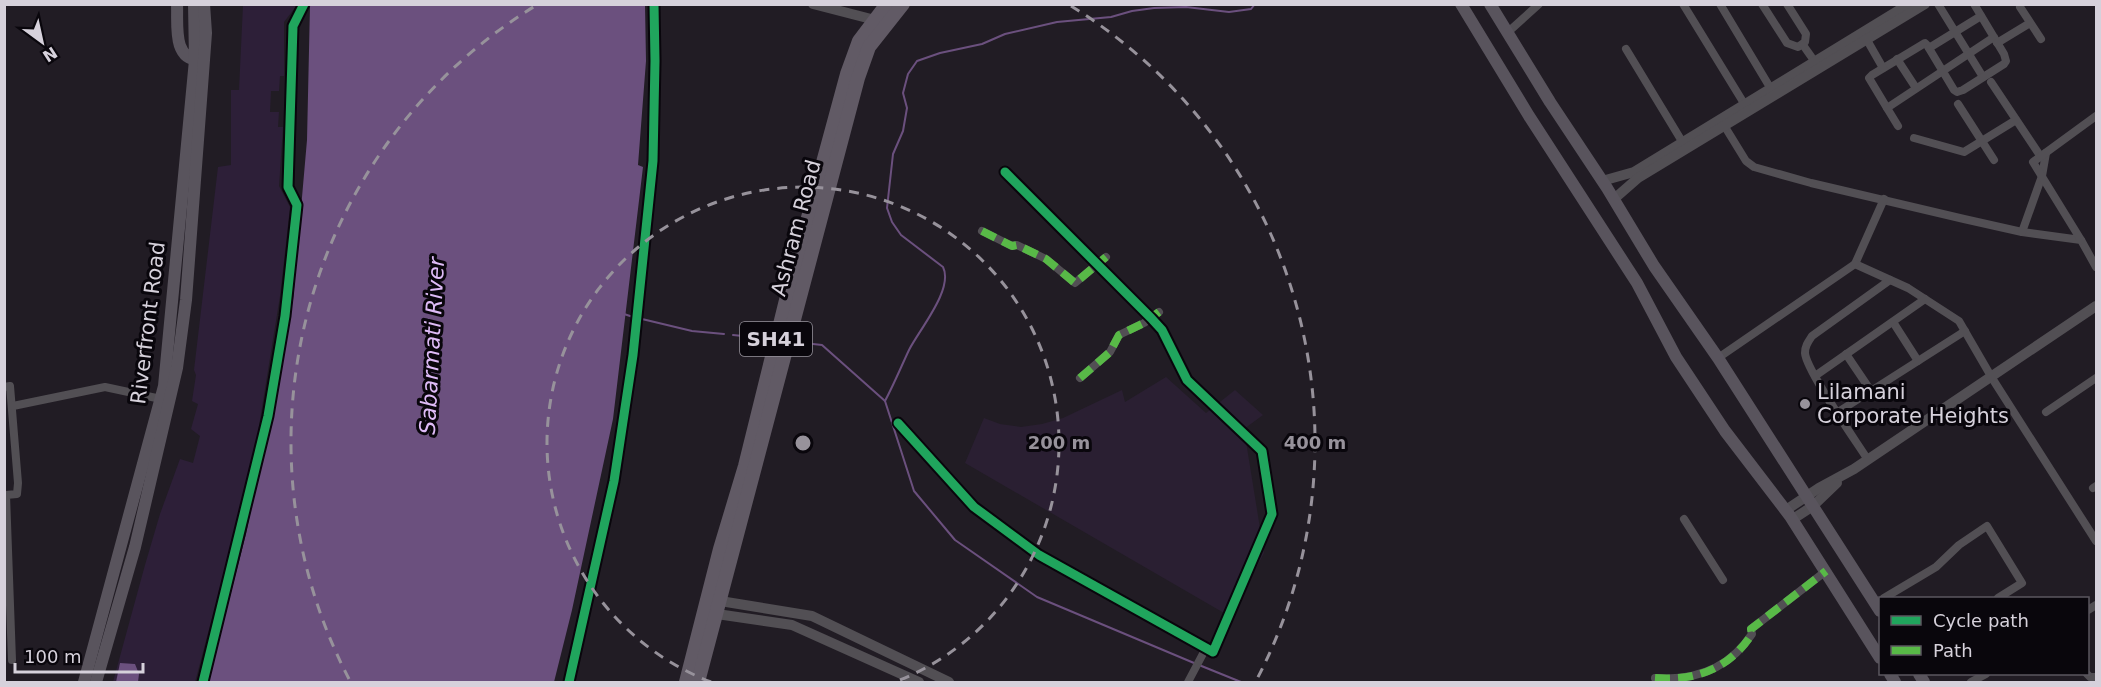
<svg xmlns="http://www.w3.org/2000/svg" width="2101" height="687" viewBox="0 0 2101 687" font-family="'DejaVu Sans',sans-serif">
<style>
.built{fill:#2a1f32}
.green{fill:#2d1f38}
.water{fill:#6b507e}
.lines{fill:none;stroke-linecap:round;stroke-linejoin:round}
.stream{stroke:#6b507e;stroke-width:2}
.minor{stroke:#524f54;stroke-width:8}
.tertiary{stroke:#524f54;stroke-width:10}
.secondary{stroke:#59545d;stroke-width:12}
.primary{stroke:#615a65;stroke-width:14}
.quiet{stroke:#58b947;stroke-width:8;stroke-dasharray:15 8;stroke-linecap:butt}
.cycleway-casing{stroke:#09060c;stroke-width:13}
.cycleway{stroke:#20a55d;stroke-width:9}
.ring{fill:none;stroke:#97929b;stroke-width:3;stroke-dasharray:10 8}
.poi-dot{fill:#97929b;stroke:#09060c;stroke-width:2}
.labels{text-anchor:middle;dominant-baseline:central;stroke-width:6;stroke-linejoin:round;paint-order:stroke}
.shield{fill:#09060c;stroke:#98949d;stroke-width:1.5}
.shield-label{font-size:20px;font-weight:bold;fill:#d6d1db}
.street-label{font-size:21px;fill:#d6d1db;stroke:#09060c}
.poi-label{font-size:21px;fill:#d6d1db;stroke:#09060c;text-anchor:start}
.water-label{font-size:22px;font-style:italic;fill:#debbf7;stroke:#09060c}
.centre{fill:#97929b;stroke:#09060c;stroke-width:3}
.ring-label{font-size:18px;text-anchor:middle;font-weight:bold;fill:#97929b;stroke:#09060c;stroke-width:6;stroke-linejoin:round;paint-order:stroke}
</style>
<rect width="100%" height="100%" fill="#211c24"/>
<!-- built -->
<polygon class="built" points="1166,377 1206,413 1235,390 1263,415 1244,429 1264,553 1246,587 1224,613 965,463 984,418 1000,424 1021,427 1042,424 1063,418 1122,390 1125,402"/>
<!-- green -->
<polygon class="green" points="243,5 297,5 284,22 284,76 280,76 279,91 271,91 270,112 279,112 278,127 283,127 279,186 290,207 280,296 258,432 261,433 226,581 222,580 195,682 113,682 145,565 160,514 180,459 193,463 200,436 191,429 198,404 192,401 196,375 194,370 218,167 231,165 231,90 239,90"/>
<!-- water -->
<g class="water">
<polygon points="310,5 645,5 646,61 638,165 643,167 613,419 572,610 554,682 208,682 246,534 293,300 307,140"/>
<polygon points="120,663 135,664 139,674 138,682 116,682"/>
</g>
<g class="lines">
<!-- stream -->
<g class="stream">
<polyline points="624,314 633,317"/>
<polyline points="642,319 692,331 724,334"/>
<polyline points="733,335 771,339"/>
<polyline points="795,342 822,345 885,401 914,491 955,540 1037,597 1194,663"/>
<path d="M 885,401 C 894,384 901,367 909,350 C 919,330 954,289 943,267 L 901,235 L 892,222 L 887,208 L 893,154 L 903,131 L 907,108 L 903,93 L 908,74 L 917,61 L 940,53 L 982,44 L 1005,34 L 1057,22 L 1111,17 L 1132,11 L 1154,8 L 1186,7 L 1229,12 L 1251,9 L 1255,4"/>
<polyline points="1199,665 1241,682"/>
</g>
<!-- minor -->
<g class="minor">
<polyline points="1683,4 1745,105"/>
<polyline points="1720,4 1771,89"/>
<polyline points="1762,4 1787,43 1798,47 1805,42 1806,34 1787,4"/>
<polyline points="1938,4 1983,77"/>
<polyline points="1974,4 2004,54 2006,61 2004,64 1963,90 1957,92 1954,90 1927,45 1925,43 1872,75 1869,78 1887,108 1994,37"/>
<polyline points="2020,7 2041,39"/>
<polyline points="1507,33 1539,4"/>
<polyline points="1867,40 1883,68"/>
<polyline points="1997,43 2030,23"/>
<polyline points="1803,45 1815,62"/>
<polyline points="1929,48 1981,16"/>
<polyline points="1626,49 1683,143"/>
<polyline points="1897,59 1916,88"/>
<polyline points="1991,82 2041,157"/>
<polyline points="1958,104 1994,160"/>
<polyline points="1887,108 1898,126"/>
<polyline points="1722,122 1746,161 1754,167 1811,183 1964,219 2022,232 2081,240 2096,267"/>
<polyline points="1914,138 1964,152 2016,120"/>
<polyline points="1884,199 1855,264 1908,288 1959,321 1992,378 2096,541"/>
<polyline points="982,231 1012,246 1017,245 1046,259 1075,283 1106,257"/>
<polyline points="2022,232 2042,176 2046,153"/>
<polyline points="2081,240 2033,162 2096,116"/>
<polyline points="1893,322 1918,361"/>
<polyline points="1846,354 1871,391"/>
<polyline points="1718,358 1855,264"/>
<polyline points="1815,376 1925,299"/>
<polyline points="1080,378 1110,352 1119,335 1144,323 1159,312"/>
<polyline points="4,387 10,386 18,483 17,494 6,495 12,660"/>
<polyline points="13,406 105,387 161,399"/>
<polyline points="1838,412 1965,331"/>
<polyline points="2046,412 2096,378"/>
<polyline points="898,423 974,507 1039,555 1213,652 1272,514 1262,451 1187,380 1162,330 1151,318 1005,172"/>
<path d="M 1868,460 C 1856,441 1806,370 1805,353 C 1805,346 1808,342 1812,336 L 1890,280"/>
<polyline points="2093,488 2096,486"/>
<polyline points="1684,519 1723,580"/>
<polyline points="1884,598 1936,567 1959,545 1987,526 2022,583 1998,598"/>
<polyline points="2088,610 2096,605"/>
<polyline points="2087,674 2090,677 2096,677"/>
<path d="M 1655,678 C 1696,681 1729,669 1752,634 L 1751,629 L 1826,571"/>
<polyline points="1188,682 1206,648"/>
<polyline points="1971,682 1986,674"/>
</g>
<!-- tertiary -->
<g class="tertiary">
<polyline points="813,4 875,20"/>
<polyline points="1602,181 1634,172 1909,4"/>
<polyline points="1614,199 1638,178 1925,4"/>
<polyline points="1786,510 1819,488 1854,469 2096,306"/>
<polyline points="1793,519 1813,506 1837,483"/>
<polyline points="714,600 812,616 949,682"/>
<polyline points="710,613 792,625 919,682"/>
</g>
<!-- secondary -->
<g class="secondary">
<path d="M 177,4 C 178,24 172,60 200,60"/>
<polyline points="1461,4 1529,116 1637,283 1676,357 1725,431 1790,516 1880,658"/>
<polyline points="1490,4 1550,102 1607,188 1654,266 1718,358 1880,611"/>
<polyline points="1890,674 1895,682"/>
<polyline points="1919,674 1924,682"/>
<polyline points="84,682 164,386 195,60 194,4"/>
<polyline points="96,682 135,547 177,368 186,300 204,60 206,33 204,4"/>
</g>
<!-- primary -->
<g class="primary">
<polyline points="686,682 720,549 745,466 790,284 847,74 859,41 887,4"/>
<polyline points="698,682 858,78 869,47 903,4"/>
</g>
<!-- quiet -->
<g class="quiet">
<polyline points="982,231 1012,246 1017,245 1046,259 1075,283 1106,257"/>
<polyline points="1080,378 1110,352 1119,335 1144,323 1159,312"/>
<path d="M 1655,678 C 1696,681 1729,669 1752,634 L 1751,629 L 1826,571"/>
</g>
<!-- cycleway casing -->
<g class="cycleway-casing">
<g id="cycleway">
<polyline points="898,423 974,507 1039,555 1213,652 1272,514 1262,451 1187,380 1162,330 1151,318 1005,172"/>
<polyline points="203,682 268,416 285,316 297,205 288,187 293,26 304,4"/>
<polyline points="569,682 614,481 633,355 653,161 655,61 654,4"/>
</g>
</g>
<!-- cycleway -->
<use href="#cycleway" class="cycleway"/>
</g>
<!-- distance rings -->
<g class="ring">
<path d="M711 682A256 256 0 1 1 895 682"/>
<path d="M349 679A512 512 0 0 1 535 6M1071 6A512 512 0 0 1 1257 679"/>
</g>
<!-- markers -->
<circle class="poi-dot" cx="1805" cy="404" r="6"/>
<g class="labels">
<!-- shield labels -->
<rect class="shield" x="740" y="322" width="72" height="34" rx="4.5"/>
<g class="shield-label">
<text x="776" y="339">SH41</text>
</g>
<!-- street labels -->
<g class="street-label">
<text transform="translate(796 228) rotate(-75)">Ashram Road</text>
<text transform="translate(148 323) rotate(-83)">Riverfront Road</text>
</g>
<!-- poi labels -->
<g class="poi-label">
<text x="1817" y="392">Lilamani<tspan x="1817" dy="24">Corporate Heights</tspan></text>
</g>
<!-- water labels -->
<g class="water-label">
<text transform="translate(432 346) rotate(-87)">Sabarmati River</text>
</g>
</g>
<circle cx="803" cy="443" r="9" class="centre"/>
<g class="ring-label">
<text x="1059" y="449">200 m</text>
<text x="1315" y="449">400 m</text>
</g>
<!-- border -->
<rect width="2101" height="687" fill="none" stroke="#d6d1db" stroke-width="12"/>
<!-- legend -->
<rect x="1879" y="597" width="210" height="78" fill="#09060c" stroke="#5b575f" stroke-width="1.5"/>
<rect x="1891" y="616" width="30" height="9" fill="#20a55d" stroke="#5b575f" stroke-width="1.5"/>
<text x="1933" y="627" font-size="18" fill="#d6d1db">Cycle path</text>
<rect x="1891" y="646" width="30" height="9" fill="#58b947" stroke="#5b575f" stroke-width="1.5"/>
<text x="1933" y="657" font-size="18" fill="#d6d1db">Path</text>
<!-- north arrow -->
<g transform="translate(42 42) rotate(147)" stroke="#09060c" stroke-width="4.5" paint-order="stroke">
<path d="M0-4.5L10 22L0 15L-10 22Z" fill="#d6d1db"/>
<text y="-9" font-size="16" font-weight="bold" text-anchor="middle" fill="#d6d1db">N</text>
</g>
<!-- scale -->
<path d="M15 663v9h128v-9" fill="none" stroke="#d6d1db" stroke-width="3"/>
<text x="24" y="663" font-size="18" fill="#d6d1db" stroke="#09060c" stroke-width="4.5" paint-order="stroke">100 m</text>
</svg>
